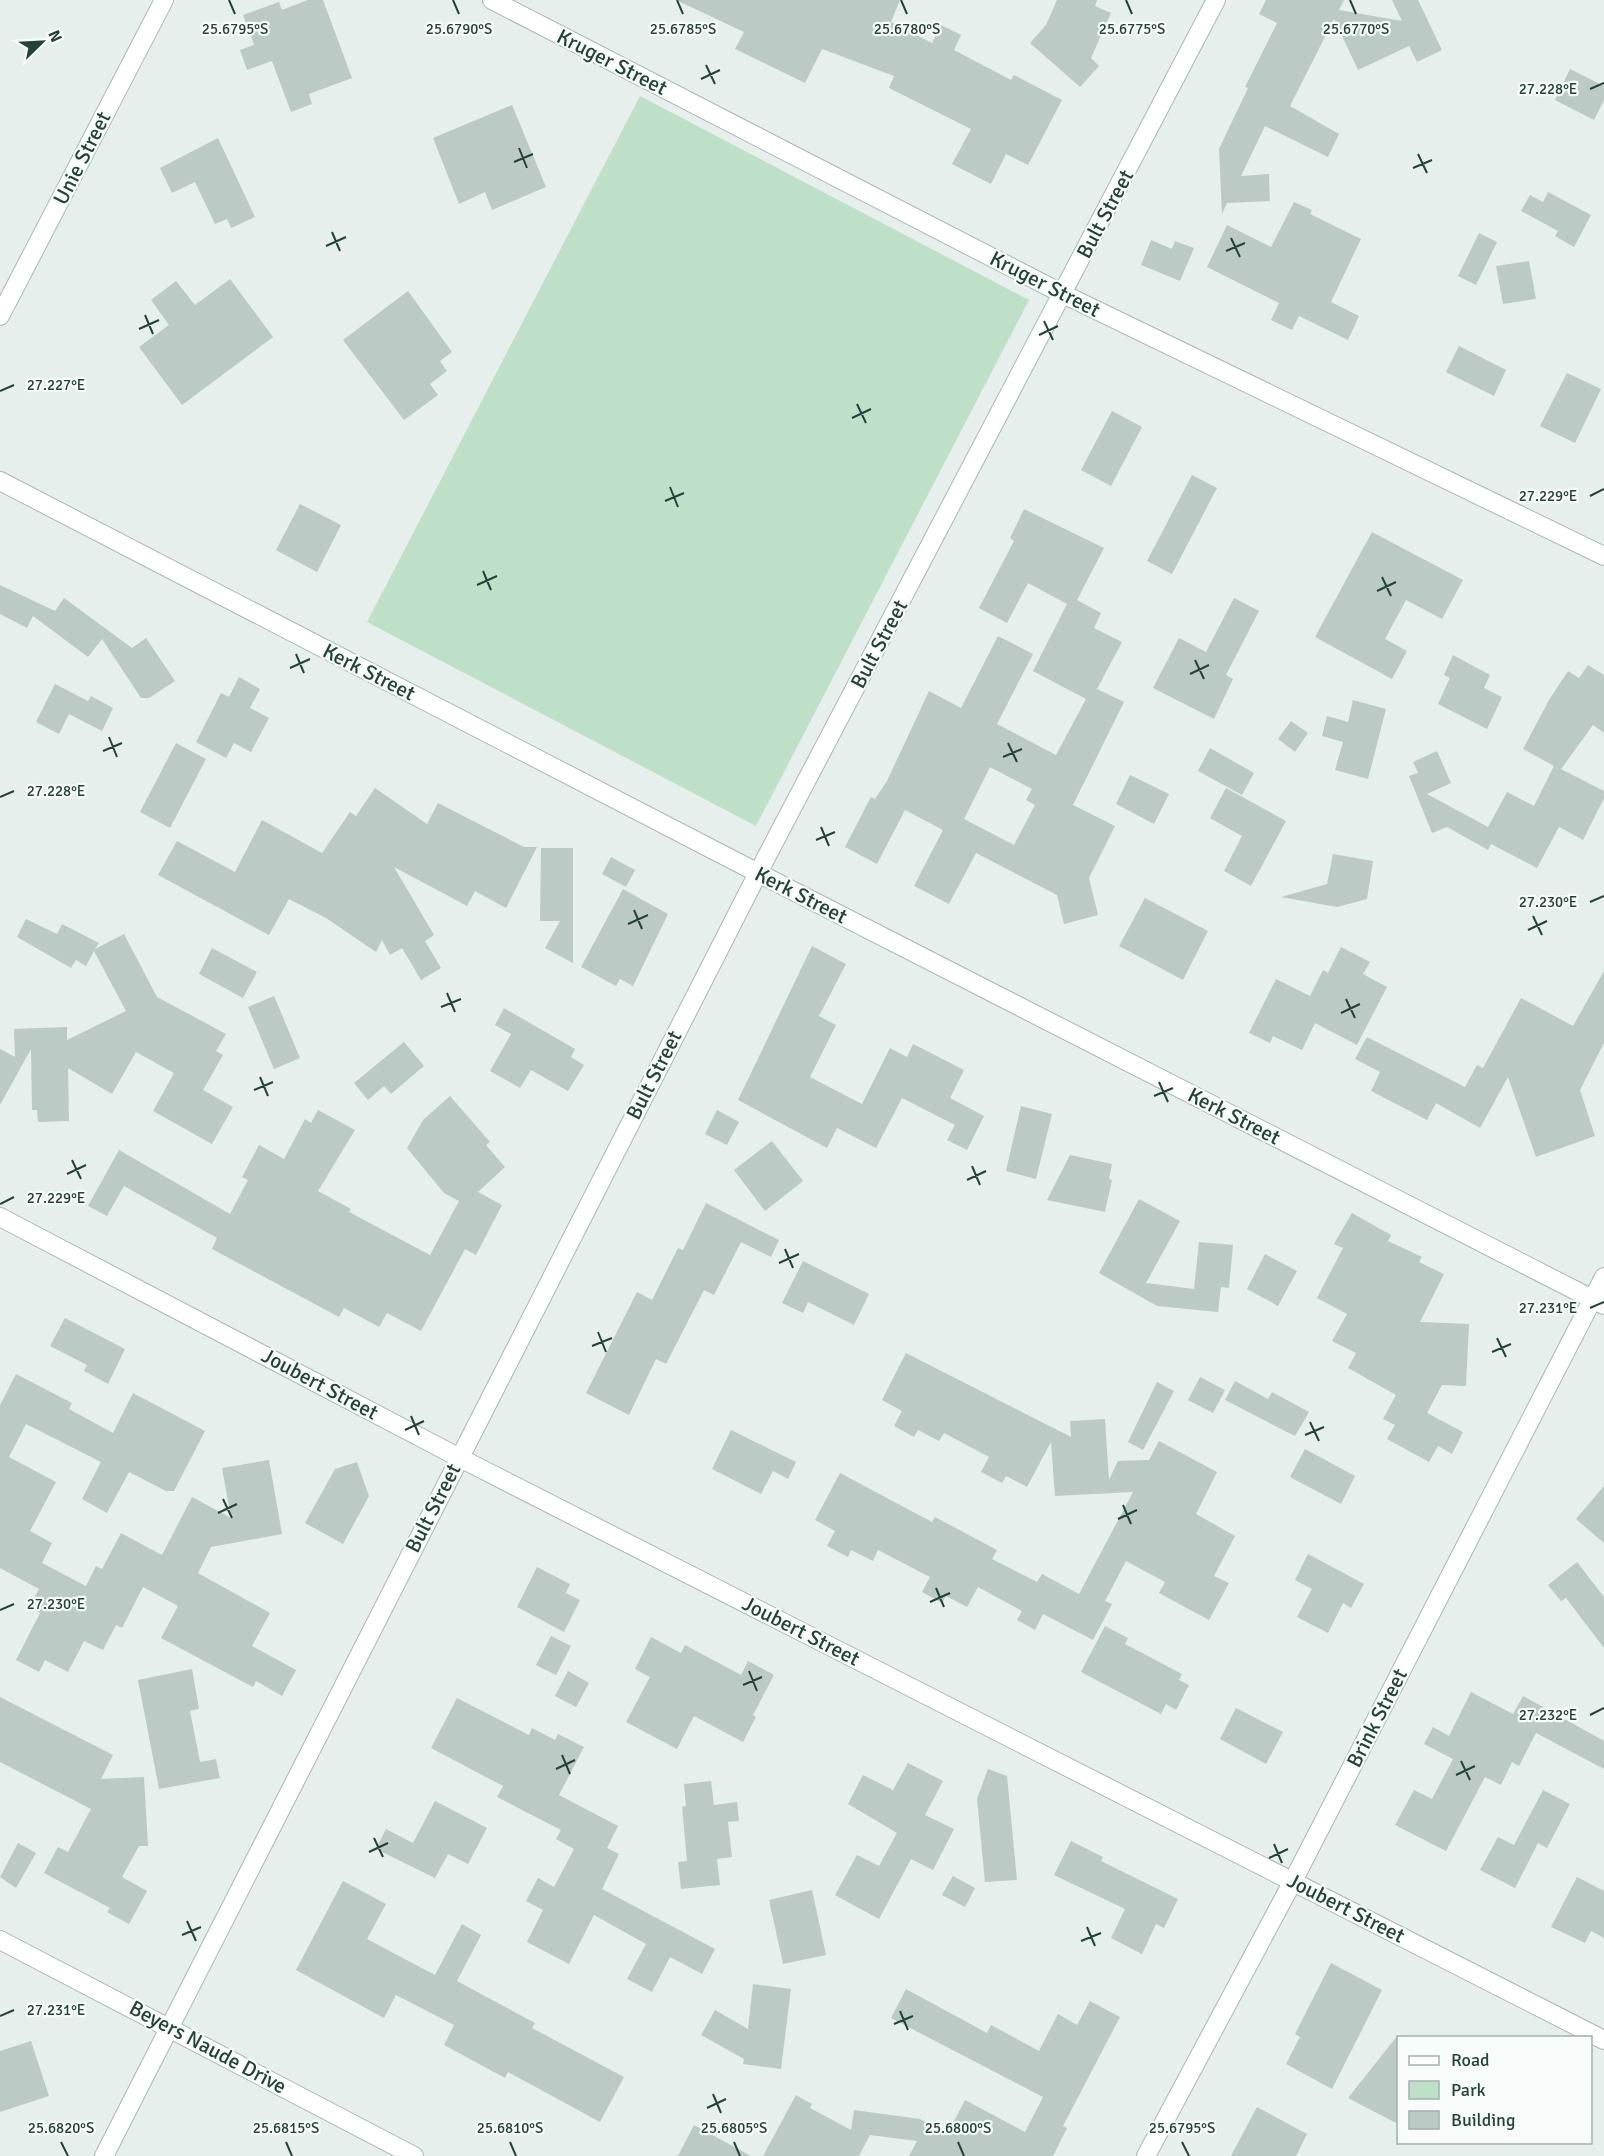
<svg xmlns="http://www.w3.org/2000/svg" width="1604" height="2156" viewBox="0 0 1604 2156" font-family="Signika,sans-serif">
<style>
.green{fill:#bfe0c8}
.building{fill:#bbcac4;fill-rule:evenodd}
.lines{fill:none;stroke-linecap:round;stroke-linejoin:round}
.minor-casing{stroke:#a8b8b2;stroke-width:20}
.tertiary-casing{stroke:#a8b8b2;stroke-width:20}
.minor{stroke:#fff;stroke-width:18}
.tertiary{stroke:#fff;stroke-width:18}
.ticks{fill:none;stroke:#24423a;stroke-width:2}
.labels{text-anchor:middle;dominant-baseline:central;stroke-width:4.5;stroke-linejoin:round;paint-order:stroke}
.street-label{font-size:21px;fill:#24423a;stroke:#f7fbf9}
.ticks-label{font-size:15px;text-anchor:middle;fill:#24423a;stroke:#f7fbf9;stroke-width:4.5;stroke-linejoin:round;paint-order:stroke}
</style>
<rect width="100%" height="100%" fill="#e6efeb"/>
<!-- green -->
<polygon class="green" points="640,96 1029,300 756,826 367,622"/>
<!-- building -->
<g class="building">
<polygon points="308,0 323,0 352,78 309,94 312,104 291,112 272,61 247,70 240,50 254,45 243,15 279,2 282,10"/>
<polygon points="676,0 900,0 891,22 932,43 941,25 961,35 954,50 1011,80 1014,75 1062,100 1028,165 1006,154 991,184 952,164 971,129 889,88 894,76 822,49 805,83 735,49 744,32"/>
<polygon points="1057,0 1097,0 1095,6 1111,13 1091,58 1099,66 1080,87 1030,43 1046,25"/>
<polygon points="1266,0 1344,0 1339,10 1402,21 1392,0 1418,0 1442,50 1417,62 1409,46 1358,70 1334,19 1290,106 1339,134 1328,157 1265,126 1241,176 1269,174 1270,201 1227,203 1222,214 1219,149 1248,88 1245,87 1277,23 1259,14"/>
<polygon points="1570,69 1604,86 1604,100 1594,120 1555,100"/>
<polygon points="512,105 546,187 492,210 485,192 459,204 433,138"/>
<polygon points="218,138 255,217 231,228 227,219 215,224 195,182 172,193 160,168"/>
<polygon points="1548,192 1591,215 1574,247 1555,236 1558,231 1521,211 1530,195 1543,202"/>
<polygon points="1294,202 1312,210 1310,214 1361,239 1331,302 1359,316 1348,340 1299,316 1292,330 1271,320 1279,303 1207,267 1227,225 1271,247"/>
<polygon points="1479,233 1497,242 1476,285 1458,276"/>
<polygon points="1151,240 1172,249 1175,241 1194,248 1180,281 1141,265"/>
<polygon points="1529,261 1536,299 1503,304 1496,266"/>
<polygon points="230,279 273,337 182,405 139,347 169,325 151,300 176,281 195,305"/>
<polygon points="408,291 452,352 440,361 447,371 430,384 438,395 404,420 343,340"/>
<polygon points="1459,346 1506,370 1494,396 1446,372"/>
<polygon points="1567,373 1601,389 1575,443 1540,426"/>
<polygon points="1112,411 1142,427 1111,486 1081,470"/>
<polygon points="1192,475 1217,488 1172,574 1147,561"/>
<polygon points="300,504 341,525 317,572 276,550"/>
<path d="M 1024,509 L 1104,548 L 1077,600 L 1101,613 L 1094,628 L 1122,642 L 1097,689 L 1124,702 L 1073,805 L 1115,826 L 1089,878 L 1098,915 L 1064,924 L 1057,895 L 976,853 L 949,904 L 914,886 L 943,830 L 905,810 L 877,864 L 845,847 L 871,797 L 875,799 L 887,781 L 929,691 L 961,708 L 998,636 L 1033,654 L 997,724 L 1056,755 L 1086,699 L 1033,671 L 1067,604 L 1028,583 L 1007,623 L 979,608 L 1014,541 L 1010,538 ZM 990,767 L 1032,789 L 1026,800 L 1035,805 L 1014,845 L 964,819 Z"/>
<polygon points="1372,532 1463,580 1442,619 1406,600 1385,639 1407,651 1392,679 1315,637"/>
<polygon points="0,585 55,611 64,598 132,648 146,638 175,681 149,698 141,698 102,639 88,657 33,616 27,628 0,614"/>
<polygon points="1234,598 1259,611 1226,675 1233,679 1214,719 1153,688 1179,638 1206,652"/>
<polygon points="1453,655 1490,675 1484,688 1502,697 1487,729 1438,704 1450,678 1444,675"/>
<polygon points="1588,665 1604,675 1604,733 1593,725 1561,769 1604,791 1604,798 1583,840 1559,827 1537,868 1491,844 1488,850 1447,827 1432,833 1409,776 1418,773 1413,762 1437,751 1451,783 1427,794 1488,827 1507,792 1534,806 1554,766 1523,749 1549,700 1568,671 1579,678"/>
<polygon points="239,677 260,689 250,708 269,718 251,752 234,743 226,758 196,742 221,693 229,697"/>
<polygon points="55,684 88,701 91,696 113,708 102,731 69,714 59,734 36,722"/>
<polygon points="1353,700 1386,709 1368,779 1335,770 1343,742 1322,736 1327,716 1348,722"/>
<polygon points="1291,721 1308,733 1295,752 1278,739"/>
<polygon points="176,743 206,759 170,828 140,812"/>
<polygon points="1210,748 1254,773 1242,795 1198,771"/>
<polygon points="1130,775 1169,794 1154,824 1116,804"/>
<polygon points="375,788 427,824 438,803 524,847 537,847 506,908 475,891 467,906 394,867 434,935 425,941 441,968 421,980 402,948 390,955 382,940 376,952 326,918 289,899 269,935 158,875 177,841 235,872 262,820 322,853 350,812 356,816"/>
<polygon points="1226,788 1286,821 1251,886 1224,871 1242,836 1210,818"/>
<polygon points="541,848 573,848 573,963 545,948 560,921 540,921"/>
<polygon points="1333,854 1373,861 1367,899 1337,907 1281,897 1327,884"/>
<polygon points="611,857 635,870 626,887 602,874"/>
<polygon points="623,889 668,914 633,986 620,979 616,986 581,967"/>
<polygon points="1145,898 1208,931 1183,980 1119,946"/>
<polygon points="26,919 57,934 62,924 99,943 95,949 124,934 157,997 226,1034 216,1051 223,1055 203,1090 233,1107 212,1144 153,1111 174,1073 136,1052 112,1094 68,1068 69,1121 38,1122 37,1110 32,1110 31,1049 0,1105 0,1049 15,1057 14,1029 67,1027 67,1040 126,1011 94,951 86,966 76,960 71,968 17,937"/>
<polygon points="812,946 846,964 819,1016 836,1025 810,1077 862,1104 890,1048 907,1057 913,1044 964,1070 950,1098 984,1116 967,1150 947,1140 955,1125 902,1098 876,1148 837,1128 827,1148 738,1100"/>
<polygon points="1341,947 1370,962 1363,974 1387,987 1357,1045 1315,1023 1302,1050 1273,1036 1270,1043 1249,1033 1276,979 1310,996 1323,970 1328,973"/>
<polygon points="212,948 257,972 243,998 199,974"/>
<polygon points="1604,971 1604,1043 1580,1090 1595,1136 1536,1157 1508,1077 1480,1128 1436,1103 1427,1120 1371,1091 1380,1072 1355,1059 1367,1037 1465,1087 1477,1065 1483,1068 1521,998 1573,1026"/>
<polygon points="274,996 300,1058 274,1069 248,1007"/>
<polygon points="504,1008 575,1049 571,1057 584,1065 568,1091 531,1070 520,1088 490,1071 511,1034 495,1025"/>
<polygon points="404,1042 424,1066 391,1094 384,1086 368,1100 354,1083"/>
<polygon points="450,1096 490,1142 486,1145 505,1167 478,1192 502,1205 476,1255 465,1249 421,1331 387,1313 379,1327 344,1308 339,1317 212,1249 217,1238 124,1186 107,1216 88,1206 119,1150 230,1214 248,1180 242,1177 259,1145 284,1159 305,1119 311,1123 318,1110 355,1130 318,1191 351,1209 349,1212 430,1255 459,1201 444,1193 407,1148 423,1120"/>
<polygon points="1021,1106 1052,1114 1036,1179 1006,1171"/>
<polygon points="717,1110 739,1122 727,1145 705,1134"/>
<polygon points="772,1141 803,1181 765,1211 734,1170"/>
<polygon points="1070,1155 1112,1164 1109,1179 1112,1180 1105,1212 1047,1200"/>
<polygon points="1139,1199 1180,1221 1146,1283 1194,1289 1199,1242 1233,1245 1229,1288 1221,1287 1218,1312 1157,1306 1099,1273"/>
<polygon points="706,1203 779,1240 771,1257 741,1242 714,1295 704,1290 666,1364 656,1359 629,1415 586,1393 637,1292 652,1300 678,1248 683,1250"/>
<polygon points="1352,1213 1391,1235 1388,1241 1422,1257 1419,1262 1444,1274 1420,1322 1469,1324 1466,1386 1442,1385 1427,1413 1463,1432 1452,1454 1438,1446 1429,1462 1387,1439 1395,1425 1383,1419 1396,1395 1348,1368 1356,1353 1332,1341 1347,1314 1317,1298 1343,1248 1334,1244"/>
<polygon points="1265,1254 1297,1271 1278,1306 1247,1289"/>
<polygon points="803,1261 869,1294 854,1325 808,1302 803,1313 782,1303"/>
<polygon points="65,1318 125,1349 108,1384 84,1371 87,1365 50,1346"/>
<polygon points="906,1353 1071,1437 1070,1421 1105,1419 1109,1480 1118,1461 1149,1460 1159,1441 1217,1472 1196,1514 1235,1536 1214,1576 1229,1583 1209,1620 1159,1593 1165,1582 1126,1561 1105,1601 1112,1604 1093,1640 1043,1614 1035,1630 1017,1620 1022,1611 978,1587 967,1607 946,1596 942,1603 922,1592 930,1577 878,1550 873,1561 851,1550 848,1557 827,1546 835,1531 815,1520 840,1473 932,1522 935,1517 997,1550 992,1559 1037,1582 1042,1574 1079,1594 1133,1492 1055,1496 1051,1442 1027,1487 1006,1476 1002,1483 981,1472 989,1457 944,1433 939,1441 918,1430 914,1437 894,1426 902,1411 882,1400"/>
<polygon points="16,1374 72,1403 69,1409 113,1433 133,1393 205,1431 174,1491 166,1491 129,1472 107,1513 82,1499 101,1462 26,1424 9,1457 56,1482 30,1531 52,1543 42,1563 86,1586 96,1566 102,1569 121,1533 162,1555 192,1497 231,1518 222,1468 269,1460 282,1534 211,1547 198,1573 270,1613 252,1646 296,1670 282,1696 256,1681 253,1687 161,1638 178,1606 143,1587 122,1628 116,1625 103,1650 84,1641 68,1672 45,1660 39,1672 16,1660 40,1613 29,1607 39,1589 0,1568 0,1405"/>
<polygon points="1200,1377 1225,1390 1213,1413 1188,1400"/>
<polygon points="1235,1381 1268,1399 1272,1392 1309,1412 1295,1436 1225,1400"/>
<polygon points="1157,1382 1174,1391 1143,1450 1128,1442"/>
<polygon points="731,1430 796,1462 788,1479 773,1471 761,1494 712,1469"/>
<polygon points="1305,1449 1355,1476 1341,1504 1290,1477"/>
<polygon points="357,1462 369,1496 343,1544 305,1523 335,1469"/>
<polygon points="1604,1486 1604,1543 1576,1519"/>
<polygon points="1308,1554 1364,1584 1351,1608 1343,1603 1328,1633 1297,1617 1312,1589 1295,1580"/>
<polygon points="1577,1562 1604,1597 1604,1648 1566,1598 1561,1601 1548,1585"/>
<polygon points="537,1567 570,1584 566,1593 580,1600 564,1632 517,1607"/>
<polygon points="1105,1626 1128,1638 1125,1644 1182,1674 1179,1680 1189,1685 1176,1710 1166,1704 1161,1714 1081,1672"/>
<polygon points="551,1636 571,1646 556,1675 536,1665"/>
<polygon points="651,1637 681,1653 685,1645 741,1675 748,1661 774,1675 753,1715 756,1717 743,1742 694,1716 677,1749 626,1722 650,1677 635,1669"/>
<polygon points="192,1669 199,1709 190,1711 200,1762 216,1759 220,1778 159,1789 138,1680"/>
<polygon points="568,1671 589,1683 576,1707 555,1696"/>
<polygon points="1471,1692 1513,1714 1523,1696 1604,1741 1604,1769 1536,1733 1519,1766 1512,1762 1501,1785 1485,1777 1446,1851 1395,1825 1414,1790 1432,1799 1453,1759 1424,1744 1433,1727 1449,1736"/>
<polygon points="0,1697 113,1755 101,1779 144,1777 148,1846 139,1846 122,1877 147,1891 129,1924 107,1912 110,1908 44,1873 58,1847 68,1852 91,1809 0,1762"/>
<polygon points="457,1698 529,1735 532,1728 555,1740 558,1734 584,1747 559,1795 618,1826 607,1848 619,1854 602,1889 715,1949 702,1974 670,1957 652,1992 627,1979 646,1944 594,1915 569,1964 527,1942 543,1910 526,1901 538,1878 554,1887 574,1849 556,1839 561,1830 497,1797 503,1786 431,1748"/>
<polygon points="1236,1708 1283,1732 1266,1764 1220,1739"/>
<polygon points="908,1763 943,1781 925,1815 954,1829 933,1870 911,1859 879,1919 835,1895 857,1855 879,1866 897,1833 848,1804 863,1775 893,1790"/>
<polygon points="988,1769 1007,1776 1017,1880 985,1882 977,1799"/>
<polygon points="711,1781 714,1805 737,1802 739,1821 728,1822 732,1857 717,1859 720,1885 681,1889 678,1862 687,1861 682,1807 686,1806 684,1784"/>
<polygon points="1543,1790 1570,1804 1547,1848 1538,1843 1515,1888 1480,1870 1498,1837 1514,1845"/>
<polygon points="435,1801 487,1828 468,1864 448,1854 435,1878 376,1849 386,1829 413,1843"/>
<polygon points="1071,1841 1103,1857 1101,1861 1178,1899 1164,1928 1156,1924 1142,1954 1111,1938 1125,1909 1054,1875"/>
<polygon points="18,1843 36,1853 16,1888 0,1877"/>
<polygon points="953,1876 975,1888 965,1907 942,1895"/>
<polygon points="1577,1877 1604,1891 1604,1938 1591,1931 1585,1943 1551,1927"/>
<polygon points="343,1881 386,1904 367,1939 435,1975 462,1924 481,1935 457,1981 535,2023 532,2028 624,2077 600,2122 508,2072 505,2078 444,2045 454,2025 396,1995 384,2018 296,1970"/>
<polygon points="812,1890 826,1955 783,1964 769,1900"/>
<polygon points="1331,1963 1382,1990 1332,2089 1286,2064 1300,2037 1295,2034"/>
<polygon points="753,1984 791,1989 781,2069 743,2064 744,2059 701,2035 715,2010 748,2029"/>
<polygon points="906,1989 987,2033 991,2025 1039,2051 1058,2014 1077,2025 1090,2001 1120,2017 1063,2126 1067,2128 1053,2156 909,2156 917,2141 870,2135 859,2156 763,2156 796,2095 812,2104 810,2108 851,2130 854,2110 920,2119 947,2134 965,2100 1025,2132 1043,2097 891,2018"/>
<polygon points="1398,2035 1398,2124 1348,2098"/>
<polygon points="31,2041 49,2096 0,2112 0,2051"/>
<polygon points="1257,2107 1307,2134 1296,2156 1231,2156"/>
<polygon points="694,2125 751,2156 678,2156"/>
</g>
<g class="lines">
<!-- minor casing -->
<g class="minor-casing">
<g id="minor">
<polyline points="492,0 1063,294 1604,556"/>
<polyline points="0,316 164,0"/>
<polyline points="0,481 758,873 1604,1305"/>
<polyline points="0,1217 458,1457 1604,2040"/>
<polyline points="104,2156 758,873 1216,0"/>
<polyline points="1146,2156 1293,1881 1604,1277"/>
</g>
</g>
<!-- tertiary casing -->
<g class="tertiary-casing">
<polyline id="tertiary" points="0,1940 414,2156"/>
</g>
<!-- minor -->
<use href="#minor" class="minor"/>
<!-- tertiary -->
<use href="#tertiary" class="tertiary"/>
</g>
<!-- ticks -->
<path class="ticks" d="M 229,0 L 235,14M 453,0 L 459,14M 677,0 L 683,14M 901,0 L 907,14M 1126,0 L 1132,14M 1350,0 L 1356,14M 706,65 L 715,84M 701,79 L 720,70M 1590,89 L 1604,83M 519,148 L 527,168M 1418,154 L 1427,173M 514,162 L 533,154M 1413,168 L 1432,160M 332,232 L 340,251M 1231,238 L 1240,257M 326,246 L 346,237M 1226,251 L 1245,243M 145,315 L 153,334M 1044,321 L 1053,340M 139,329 L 159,320M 1039,335 L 1058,326M 0,391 L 14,385M 857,404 L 866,423M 852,418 L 871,409M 670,487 L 678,507M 1590,496 L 1604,489M 665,501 L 684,493M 483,571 L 491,590M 1382,577 L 1391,596M 477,585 L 497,576M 1377,591 L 1396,582M 296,654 L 304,673M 1195,660 L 1204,679M 290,668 L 310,659M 1190,674 L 1209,665M 109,737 L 117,757M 1008,743 L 1017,762M 103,751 L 122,743M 1003,757 L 1022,749M 0,797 L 14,791M 821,827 L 829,846M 816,840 L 835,832M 1590,902 L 1604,896M 634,910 L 642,929M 1533,916 L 1542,935M 628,924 L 648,915M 1528,930 L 1547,921M 447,993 L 455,1012M 1346,999 L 1355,1018M 441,1007 L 461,999M 1341,1013 L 1360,1004M 260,1077 L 268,1096M 1159,1082 L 1168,1102M 254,1090 L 273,1082M 1154,1096 L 1173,1088M 72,1160 L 81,1179M 972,1166 L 980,1185M 67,1174 L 86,1165M 967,1180 L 986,1171M 0,1204 L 14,1197M 785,1249 L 793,1268M 779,1263 L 799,1254M 1590,1308 L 1604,1302M 598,1332 L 606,1352M 1497,1338 L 1506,1357M 592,1346 L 612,1338M 1492,1352 L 1511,1344M 411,1416 L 419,1435M 1310,1422 L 1319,1441M 405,1430 L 424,1421M 1305,1435 L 1324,1427M 223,1499 L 232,1518M 1123,1505 L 1131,1524M 218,1513 L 237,1504M 1118,1519 L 1137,1510M 936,1588 L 944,1607M 930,1602 L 950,1593M 0,1610 L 14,1604M 749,1671 L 757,1691M 743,1685 L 762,1677M 1590,1715 L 1604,1708M 562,1755 L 570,1774M 1461,1761 L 1470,1780M 556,1769 L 575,1760M 1456,1775 L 1475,1766M 374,1838 L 383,1857M 1274,1844 L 1282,1863M 369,1852 L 388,1843M 1269,1858 L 1288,1849M 187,1921 L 196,1941M 1087,1927 L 1095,1946M 182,1935 L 201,1927M 1081,1941 L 1101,1933M 900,2011 L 908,2030M 0,2016 L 14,2010M 894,2024 L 913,2016M 713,2094 L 721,2113M 707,2108 L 726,2099M 61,2142 L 68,2156M 286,2142 L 292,2156M 510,2142 L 516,2156M 734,2142 L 740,2156M 958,2142 L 964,2156M 1182,2142 L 1189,2156"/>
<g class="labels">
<!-- street labels -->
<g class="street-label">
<text transform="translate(612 62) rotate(27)">Kruger Street</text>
<text transform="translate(82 158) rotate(-63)">Unie Street</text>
<text transform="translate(1105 214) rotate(-62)">Bult Street</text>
<text transform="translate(1045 284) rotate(27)">Kruger Street</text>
<text transform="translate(879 644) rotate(-62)">Bult Street</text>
<text transform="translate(369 672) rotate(27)">Kerk Street</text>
<text transform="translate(801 895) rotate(27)">Kerk Street</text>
<text transform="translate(654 1075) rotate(-63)">Bult Street</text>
<text transform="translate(1234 1116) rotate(27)">Kerk Street</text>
<text transform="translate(320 1384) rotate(28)">Joubert Street</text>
<text transform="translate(433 1508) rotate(-63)">Bult Street</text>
<text transform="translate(801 1631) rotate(27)">Joubert Street</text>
<text transform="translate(1377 1718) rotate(-63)">Brink Street</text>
<text transform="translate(1346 1908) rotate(27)">Joubert Street</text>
<text transform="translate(208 2047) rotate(28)">Beyers Naude Drive</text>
</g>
</g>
<g class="ticks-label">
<text x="235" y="34">25.6795°S</text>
<text x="459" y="34">25.6790°S</text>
<text x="1132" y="34">25.6775°S</text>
<text x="1356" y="34">25.6770°S</text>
<text x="683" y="34">25.6785°S</text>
<text x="907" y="34">25.6780°S</text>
<text x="1548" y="94">27.228°E</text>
<text x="56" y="390">27.227°E</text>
<text x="1548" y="501">27.229°E</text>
<text x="56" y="796">27.228°E</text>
<text x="1548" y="907">27.230°E</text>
<text x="56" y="1203">27.229°E</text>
<text x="1548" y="1313">27.231°E</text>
<text x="56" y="1609">27.230°E</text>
<text x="1548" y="1720">27.232°E</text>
<text x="56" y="2015">27.231°E</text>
<text x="61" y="2133">25.6820°S</text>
<text x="286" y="2133">25.6815°S</text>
<text x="510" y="2133">25.6810°S</text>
<text x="734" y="2133">25.6805°S</text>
<text x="958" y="2133">25.6800°S</text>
<text x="1182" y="2133">25.6795°S</text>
</g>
<!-- legend -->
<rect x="1397" y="2036" width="195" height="108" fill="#f7fbf9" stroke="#a3b1ad" stroke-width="1.5"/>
<rect x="1409" y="2056" width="30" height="9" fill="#ffffff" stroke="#a3b1ad" stroke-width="1.5"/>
<text x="1451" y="2066" font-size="18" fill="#24423a">Road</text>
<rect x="1409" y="2081" width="30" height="18" fill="#bfe0c8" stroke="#a3b1ad" stroke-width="1.5"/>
<text x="1451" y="2096" font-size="18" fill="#24423a">Park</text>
<rect x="1409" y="2111" width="30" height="18" fill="#bbcac4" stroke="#a3b1ad" stroke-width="1.5"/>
<text x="1451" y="2126" font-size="18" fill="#24423a">Building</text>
<!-- north arrow -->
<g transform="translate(42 42) rotate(66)" stroke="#f7fbf9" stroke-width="4.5" paint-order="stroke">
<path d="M0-4.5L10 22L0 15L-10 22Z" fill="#24423a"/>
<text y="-9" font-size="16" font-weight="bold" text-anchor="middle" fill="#24423a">N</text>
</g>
</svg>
